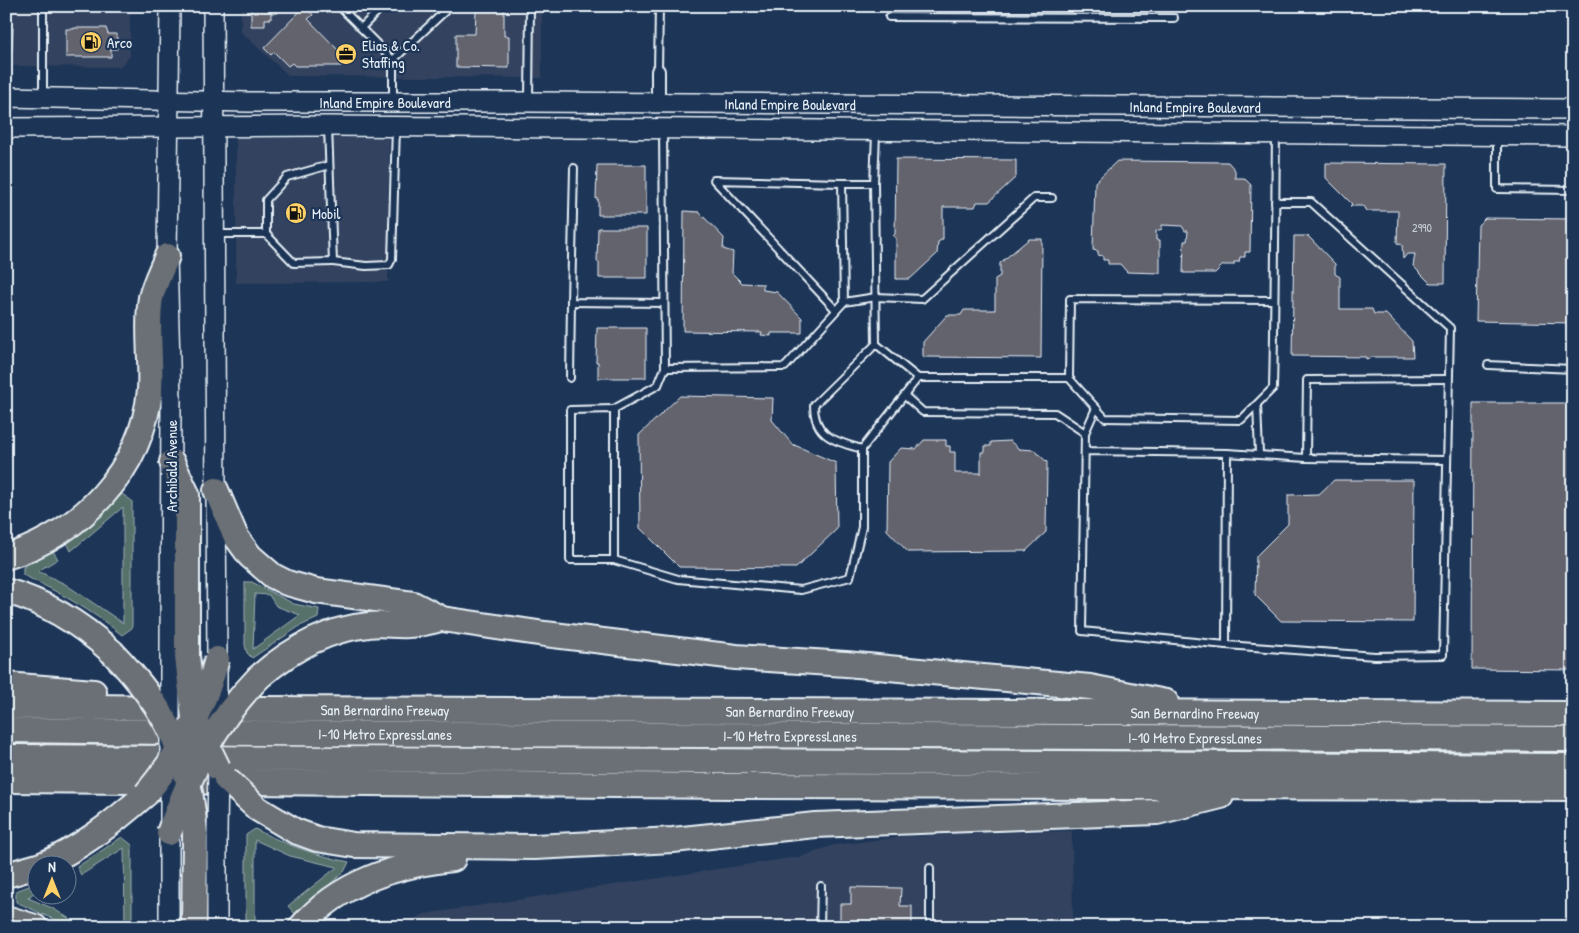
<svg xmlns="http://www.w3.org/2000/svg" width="1579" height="933" viewBox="0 0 1579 933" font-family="'Patrick Hand',sans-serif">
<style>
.built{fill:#32435e}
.green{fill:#566f6b;stroke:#9fb0b2;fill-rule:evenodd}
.building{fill:#64646e;stroke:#e8f1f8}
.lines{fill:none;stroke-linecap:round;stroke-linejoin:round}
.service-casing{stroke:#e8f1f8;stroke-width:10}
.minor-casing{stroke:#e8f1f8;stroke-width:16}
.secondary-casing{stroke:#e8f1f8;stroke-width:22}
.motorway-casing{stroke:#e8f1f8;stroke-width:28}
.service{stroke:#1d3557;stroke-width:6}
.minor{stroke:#1d3557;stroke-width:12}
.secondary{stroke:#1d3557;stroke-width:19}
.motorway{stroke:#6b6f75;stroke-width:24}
.secondary-bridge-casing{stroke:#e8f1f8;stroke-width:22;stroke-linecap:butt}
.motorway-bridge-casing{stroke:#e8f1f8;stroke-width:28;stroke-linecap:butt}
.secondary-bridge{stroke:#1d3557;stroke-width:19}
.motorway-bridge{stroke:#6b6f75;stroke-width:24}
.labels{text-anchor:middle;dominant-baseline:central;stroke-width:4.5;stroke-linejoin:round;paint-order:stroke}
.number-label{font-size:12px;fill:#c7ced6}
.poi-label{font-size:15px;fill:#e8f1f8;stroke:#1d3557;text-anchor:start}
.street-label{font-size:15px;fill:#e8f1f8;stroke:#1d3557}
</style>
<rect width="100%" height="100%" fill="#1d3557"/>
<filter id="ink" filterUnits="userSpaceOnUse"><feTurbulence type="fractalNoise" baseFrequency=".02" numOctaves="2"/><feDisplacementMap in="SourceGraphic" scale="10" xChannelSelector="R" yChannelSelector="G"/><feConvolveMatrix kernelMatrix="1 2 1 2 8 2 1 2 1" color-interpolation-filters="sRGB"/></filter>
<g filter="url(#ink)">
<!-- built -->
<g class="built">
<polygon points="6,6 130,6 130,56 120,67 6,66"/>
<polygon points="241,6 542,6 542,78 289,76 241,32"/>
<polygon points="236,138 389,138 388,282 236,283"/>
<polygon points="1072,831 1073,927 397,927 424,914 803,856 834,845 901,837 971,833"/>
</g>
<!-- green -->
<g class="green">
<path d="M 122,494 L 132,501 L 132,628 L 122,635 C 91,610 59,592 23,575 L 23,567 L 53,551 L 58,559 L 38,571 L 65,584 L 123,623 L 123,507 L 71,551 L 67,543 L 94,523 Z"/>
<path d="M 245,582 L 252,582 L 294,604 L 319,609 L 318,618 L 300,626 L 252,658 L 247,653 L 245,645 ZM 255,594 L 269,595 L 276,606 L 300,615 L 253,649 Z"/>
<path d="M 255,829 C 286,845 315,855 349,862 L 344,872 L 295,914 L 288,906 L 337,867 L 290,856 L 255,840 L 255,927 L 246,927 L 246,835 Z"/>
<polygon points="122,837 132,845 132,927 125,927 124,848 81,875 77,867"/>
<path d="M 37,883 L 37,890 L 28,898 L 52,908 L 83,927 C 65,927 35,910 16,902 L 16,891 Z"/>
</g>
<!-- building -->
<g class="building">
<polygon points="251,6 285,6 278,6 278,13 271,13 271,19 265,19 265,26 251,26"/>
<polygon points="305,6 313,15 308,19 339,51 346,44 356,55 346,65 344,63 341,66 295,66 292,63 288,66 274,52 271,55 264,48"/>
<polygon points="479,6 504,6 504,36 509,36 509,68 456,67 456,34 475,34 476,11 479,11"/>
<polygon points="6,28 13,28 12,50 6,50"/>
<polygon points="74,28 106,28 108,34 117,34 117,49 111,49 111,57 66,57 66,29 74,29"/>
<polygon points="896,159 1016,160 1016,177 989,202 977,202 975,207 943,207 943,239 938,242 937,254 910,279 896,279 896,238 893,236 895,234"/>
<polygon points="1117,161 1228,162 1235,170 1235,178 1244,178 1251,185 1250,252 1245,252 1245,257 1240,257 1239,262 1234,262 1234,265 1223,265 1215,273 1183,273 1184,241 1187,241 1188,231 1185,231 1182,226 1162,225 1162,229 1156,231 1156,240 1160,240 1160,273 1127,272 1120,264 1108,264 1108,260 1103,260 1103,256 1098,255 1098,251 1093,250 1095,182"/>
<polygon points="1326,163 1446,164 1445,283 1430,283 1413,266 1415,254 1407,254 1403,259 1402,245 1397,243 1398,211 1366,211 1363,206 1350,206 1352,204 1326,178"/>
<polygon points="597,165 646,165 646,215 598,215 598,199 596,199"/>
<polygon points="684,211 699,212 724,238 723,249 733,252 732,273 742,283 763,284 763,290 777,292 802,318 802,333 771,333 771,336 761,335 762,332 683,331"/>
<polygon points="1485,218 1573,219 1573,323 1476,321 1478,225"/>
<polygon points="598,228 647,228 647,278 599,278 599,262 597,262"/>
<polygon points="1294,236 1308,236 1335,264 1335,274 1340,277 1340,309 1372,309 1374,314 1386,314 1412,341 1413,357 1372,357 1366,359 1366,357 1292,356"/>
<polygon points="1029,239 1042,239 1041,358 923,357 923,342 947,315 961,315 964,310 995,310 995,279 1000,276 1000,263"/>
<polygon points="597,328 646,328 646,378 598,378 598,362 596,362"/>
<polygon points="680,396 773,398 772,420 792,444 836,463 837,529 796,568 679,567 640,528 639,435"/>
<polygon points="1473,403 1573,403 1573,670 1472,669"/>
<polygon points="924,440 946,440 946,446 950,446 950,452 955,452 955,473 981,473 981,452 985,452 985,446 991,446 991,442 1010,441 1019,449 1034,450 1047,462 1046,532 1026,551 908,552 887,530 888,462 901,448 916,449"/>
<polygon points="1334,480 1414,480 1413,622 1281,621 1255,595 1256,556 1288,524 1288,495 1319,494"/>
<polygon points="851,887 901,888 900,906 912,906 912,927 840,927 840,904 851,904"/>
</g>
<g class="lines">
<!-- service casing -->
<g class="service-casing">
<g id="service">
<polyline points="43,6 43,96"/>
<polyline points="339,6 393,60 393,101"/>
<polyline points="889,17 1174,18"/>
<polyline points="361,28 383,6"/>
<polyline points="393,60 445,11 445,6"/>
<polyline points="658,71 659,6"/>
<polyline points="529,100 530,6"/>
<polyline points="663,130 665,368"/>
<polyline points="1497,136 1497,189 1573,190"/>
<polyline points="574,168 571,302 664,303"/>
<polyline points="842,183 874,183"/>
<polyline points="215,234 266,234 294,263 333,262 328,127"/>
<polyline points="266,234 266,200 287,177 329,165"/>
<polyline points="333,262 366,266 389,265 392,259 396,127"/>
<path d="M 1274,300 L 1070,299 L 1069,378 L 1105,418 L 1241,420 L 1273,388 C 1275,304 1275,219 1276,134"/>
<polyline points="844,302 876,297 922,299 1034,198 1052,198"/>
<polyline points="876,344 918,378 1069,378"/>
<polyline points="1488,365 1573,369"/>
<polyline points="570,378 571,302"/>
<polyline points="905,396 923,412 1055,413 1085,433 1082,631 1226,645 1227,453 1085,451"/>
<polyline points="1257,405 1259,454"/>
<polyline points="614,409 658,385 665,368 785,367 844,302 842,183 714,180 836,310"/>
<polygon points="614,409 614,560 570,560 570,410"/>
<polyline points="1085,433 1096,408"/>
<path d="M 862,449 C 835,441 814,437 814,405 L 876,344 L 874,183 L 876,134"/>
<polyline points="1227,453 1306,458 1445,460"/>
<polyline points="1306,458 1307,380 1448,379"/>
<polyline points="614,560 678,579 801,590 850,577 862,527 862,449 918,378"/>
<polyline points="1226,645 1375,656 1443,655 1450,328 1311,202 1275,202"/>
<polyline points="930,868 930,927"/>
<polyline points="511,927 511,925"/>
<polyline points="820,927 821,886"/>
</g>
</g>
<!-- minor casing -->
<g class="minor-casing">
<polyline id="minor" points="658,103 658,71"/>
</g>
<!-- secondary casing -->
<g class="secondary-casing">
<g id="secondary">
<polyline points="170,6 167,256 171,399 170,656"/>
<polyline points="213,6 217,659"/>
<path id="s1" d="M 6,97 L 248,102 L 529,102 L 1573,109"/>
<polyline points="6,128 328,126 1573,136"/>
<polyline points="169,927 169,833"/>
<polyline points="217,927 217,834"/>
</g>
</g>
<!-- motorway casing -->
<g class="motorway-casing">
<g id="motorway">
<polyline points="172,462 187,494 187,656"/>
<polyline points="216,490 236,537 250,556 273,576 287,583 316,591 413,604 442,619 545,634 736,657 846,664 1090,687 1166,702"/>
<path d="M 6,557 C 81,533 142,471 150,390 C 152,362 146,324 151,298 C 154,284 162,269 167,256"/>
<path d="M 6,591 C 46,602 82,625 112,652"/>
<path d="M 259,677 C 291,649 326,629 369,625 C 382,623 395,626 408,625 C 419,625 431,621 442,619"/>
<polyline points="6,685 94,692"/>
<path id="s2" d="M 6,706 L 262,709 L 1573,714"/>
<path id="s3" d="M 6,730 L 252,733 L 1573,739"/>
<polyline points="6,757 1573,766"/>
<polyline points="6,780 730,786 1573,788"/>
<polyline points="295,831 317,839 354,845 535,847 673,840 815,825 1157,812 1221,796"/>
<path d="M 39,866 C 79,850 114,822 146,794"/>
<polyline points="6,875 38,866"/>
<polyline points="6,918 35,927"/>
<polyline points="194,927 195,834"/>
<path d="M 301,927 C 340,882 395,865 453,859"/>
</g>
</g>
<!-- service -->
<use href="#service" class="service"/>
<!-- minor -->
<use href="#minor" class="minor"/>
<!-- secondary -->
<use href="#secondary" class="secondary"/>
<!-- motorway -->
<use href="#motorway" class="motorway"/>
<!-- secondary-bridge casing -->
<g class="secondary-bridge-casing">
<g id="secondary-bridge">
<polyline points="217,670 217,733"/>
<polyline points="170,822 170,656"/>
<polyline points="217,834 218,763"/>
</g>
</g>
<!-- motorway-bridge casing -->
<g class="motorway-bridge-casing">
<g id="motorway-bridge">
<path d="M 112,652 C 167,709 190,754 195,834"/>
<polyline points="187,656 194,718 218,768"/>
<polyline points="226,779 258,809 295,831"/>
<path d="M 146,794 C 179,755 204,708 217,659"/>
<path d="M 169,833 C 191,772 213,724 259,677"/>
</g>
</g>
<!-- secondary-bridge -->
<use href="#secondary-bridge" class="secondary-bridge"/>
<!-- motorway-bridge -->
<use href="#motorway-bridge" class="motorway-bridge"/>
</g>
</g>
<!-- icons -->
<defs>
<g id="fuel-disc" transform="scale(1.125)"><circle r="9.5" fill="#ffd166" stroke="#1d3557"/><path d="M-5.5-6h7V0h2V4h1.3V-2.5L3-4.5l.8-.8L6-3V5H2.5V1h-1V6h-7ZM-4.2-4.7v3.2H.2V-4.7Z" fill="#111"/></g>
<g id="office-disc" transform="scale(1.125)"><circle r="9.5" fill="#ffd166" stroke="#1d3557"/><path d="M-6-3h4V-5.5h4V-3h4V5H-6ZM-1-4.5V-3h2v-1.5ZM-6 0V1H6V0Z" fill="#111"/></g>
</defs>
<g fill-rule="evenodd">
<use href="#fuel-disc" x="91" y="42"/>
<use href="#office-disc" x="346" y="54"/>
<use href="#fuel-disc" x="296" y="213"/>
</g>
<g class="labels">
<!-- number labels -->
<g class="number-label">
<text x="1422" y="227">2990</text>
</g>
<!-- poi labels -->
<g class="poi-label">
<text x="107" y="42">Arco</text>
<text x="362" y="45">Elias &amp; Co.<tspan x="362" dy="17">Staffing</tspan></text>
<text x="312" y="213">Mobil</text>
</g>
<!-- street labels -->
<g class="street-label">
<text stroke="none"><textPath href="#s1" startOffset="379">Inland Empire Boulevard</textPath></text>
<text stroke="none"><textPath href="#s1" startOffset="784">Inland Empire Boulevard</textPath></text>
<text stroke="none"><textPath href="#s1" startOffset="1189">Inland Empire Boulevard</textPath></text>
<text transform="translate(171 466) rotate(-90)">Archibald Avenue</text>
<text stroke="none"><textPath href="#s2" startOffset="379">San Bernardino Freeway</textPath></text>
<text stroke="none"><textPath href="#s2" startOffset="784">San Bernardino Freeway</textPath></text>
<text stroke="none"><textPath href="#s2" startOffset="1189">San Bernardino Freeway</textPath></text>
<text stroke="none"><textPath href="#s3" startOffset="379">I-10 Metro ExpressLanes</textPath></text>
<text stroke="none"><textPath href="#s3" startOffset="784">I-10 Metro ExpressLanes</textPath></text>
<text stroke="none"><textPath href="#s3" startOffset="1189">I-10 Metro ExpressLanes</textPath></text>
</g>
</g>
<!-- margin -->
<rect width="1579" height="933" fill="none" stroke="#1d3557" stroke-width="25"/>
<rect x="12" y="12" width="1554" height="908" fill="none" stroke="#e8f1f8" stroke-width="2" filter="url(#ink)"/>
<!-- north arrow -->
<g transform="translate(52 880)"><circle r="24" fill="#1d3557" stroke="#6e8097"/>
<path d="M0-4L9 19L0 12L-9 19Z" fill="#ffd166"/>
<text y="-8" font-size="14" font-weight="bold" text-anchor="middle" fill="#e8f1f8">N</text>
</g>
</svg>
